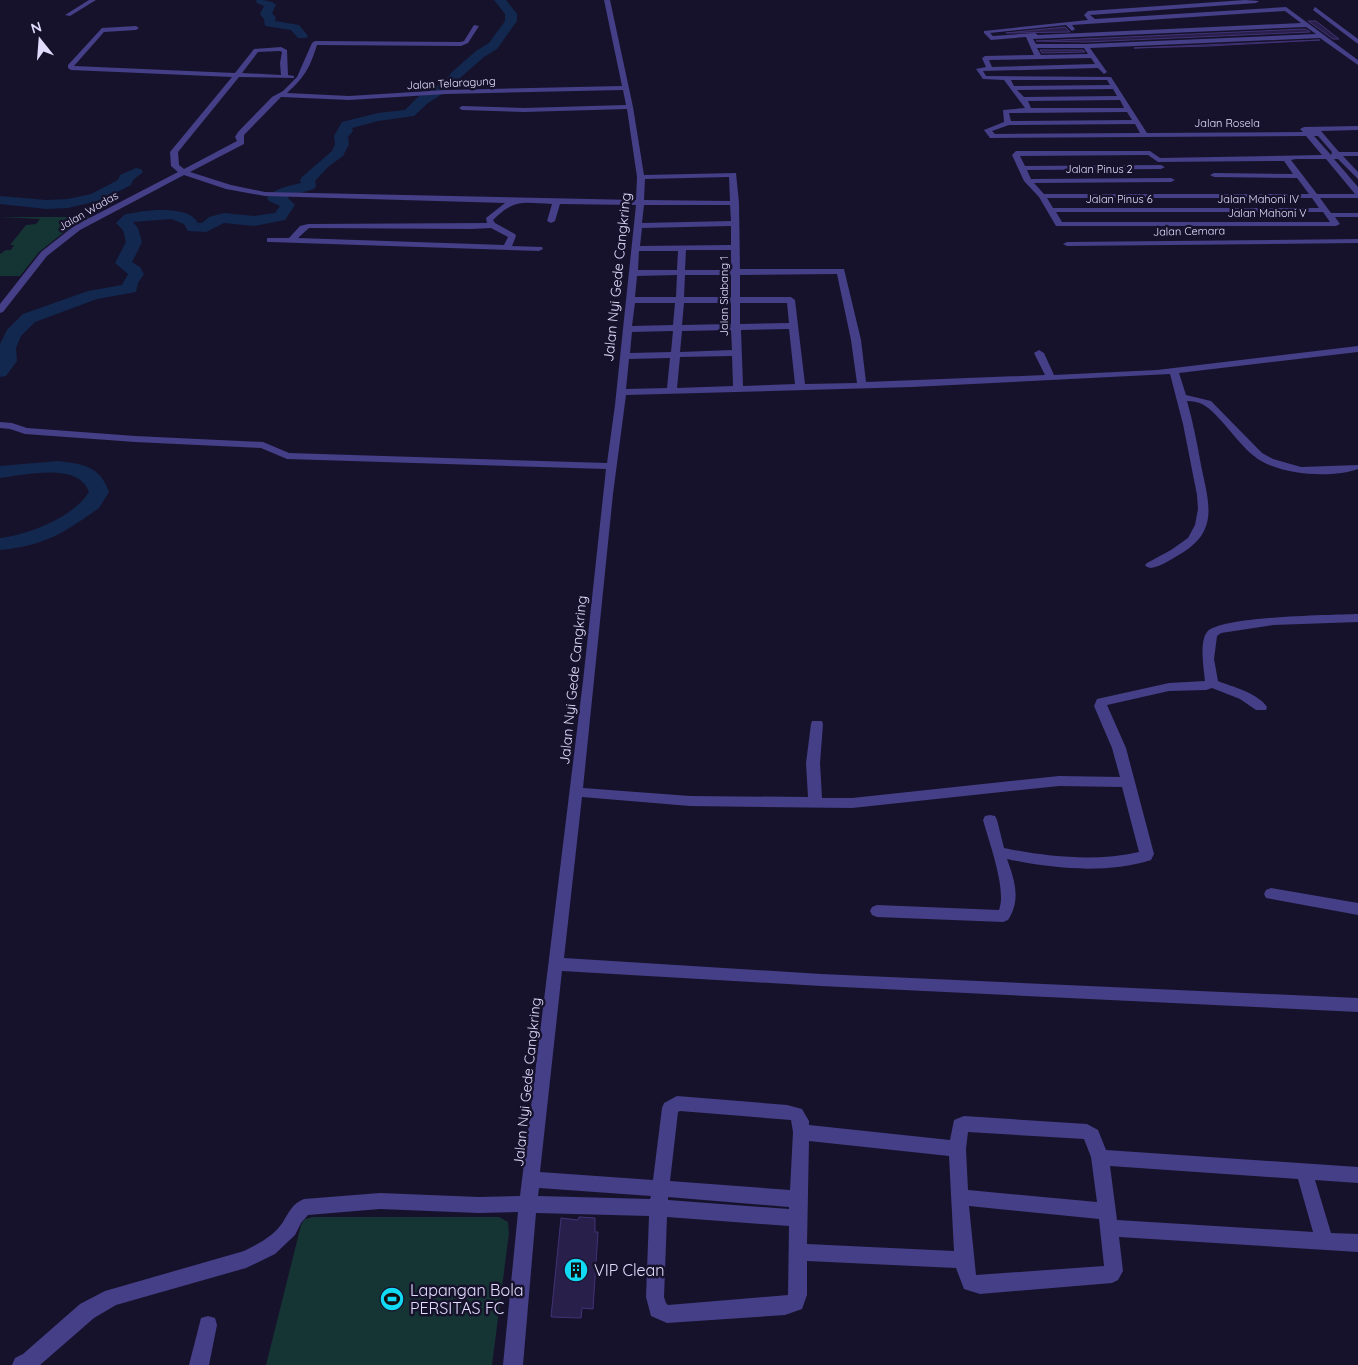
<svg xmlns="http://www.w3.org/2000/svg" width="1358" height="1365" viewBox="0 0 1358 1365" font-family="Quicksand,sans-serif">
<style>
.green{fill:#153434}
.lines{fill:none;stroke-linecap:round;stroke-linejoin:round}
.river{fill:#12284f;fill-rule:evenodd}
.building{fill:#291f4b;stroke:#413276}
.minor{fill:#443f87;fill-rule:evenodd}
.labels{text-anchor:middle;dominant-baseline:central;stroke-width:5;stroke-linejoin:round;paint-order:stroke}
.far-street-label{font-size:11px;fill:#e2ddfe;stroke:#17122b}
.street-label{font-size:14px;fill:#e2ddfe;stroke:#17122b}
.near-poi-label{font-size:16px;fill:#e2ddfe;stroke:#17122b;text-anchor:start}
</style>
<rect width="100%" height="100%" fill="#17122b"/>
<!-- green -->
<g class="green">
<polygon points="0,217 90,217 63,233 39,252 20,276 0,276 0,254 6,250 11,250 14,245 10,245 26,225 36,224 40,219"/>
<polygon points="499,1217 508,1222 509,1233 492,1365 266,1365 301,1225 305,1219 313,1217"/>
</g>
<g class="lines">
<!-- river -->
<g class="river">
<path d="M 256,0 C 263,0 271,0 276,5 L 272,13 L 276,18 L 275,21 L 299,25 L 308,36 L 306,38 L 298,38 L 291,30 L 265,26 L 264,19 L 260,14 L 264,6 L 257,3 Z"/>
<path d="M 494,0 L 506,0 L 517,14 L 517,21 L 497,49 L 484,57 L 460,78 L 453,87 L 428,103 L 414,116 L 378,121 L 352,128 L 353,131 L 348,137 L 349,144 L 343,156 L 328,167 L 315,181 L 316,186 L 314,189 L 287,197 L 295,205 L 285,220 L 254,226 L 224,223 L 206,232 L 188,231 L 184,224 L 171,219 L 133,222 L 138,228 L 142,242 L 132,262 L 140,267 L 144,274 L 138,283 L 136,292 L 97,299 L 35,322 L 21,336 L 16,348 L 17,361 L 6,376 L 0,377 L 0,344 L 7,330 L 23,314 L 88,291 L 122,285 L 128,274 L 115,263 L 126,242 L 123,230 L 116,223 L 124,215 C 142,210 188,204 198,223 L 202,223 L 209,217 L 224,213 L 254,216 L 275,213 L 280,206 L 269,201 L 267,198 C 274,188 289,186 301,183 L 300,180 L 302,177 L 332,151 L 335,144 L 334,136 L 342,122 L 378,113 L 405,110 L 418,97 L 445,81 L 452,72 L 476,51 L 489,43 L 505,21 L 505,14 Z"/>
<polygon points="136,168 141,169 143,172 133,180 131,185 102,200 68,208 46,209 0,204 0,196 46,200 68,199 91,194 118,180 120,175"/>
<path d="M 58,461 C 83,464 100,466 109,492 L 99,508 C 64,533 44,546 0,550 L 0,538 C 28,535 74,517 89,492 C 79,462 25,475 0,478 L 0,466 Z"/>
</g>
</g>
<!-- building -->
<g class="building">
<polygon points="1308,21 1316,21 1339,39 1333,39"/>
<polygon points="1065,27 1070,32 1006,33"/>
<polygon points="1305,29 1310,32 1086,42 1036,41"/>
<polygon points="1320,40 1209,46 1134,48 1319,40"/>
<polygon points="1040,50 1083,50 1085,52 1042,53"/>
<polygon points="579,1217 595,1218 595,1232 598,1232 593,1309 582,1308 581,1318 551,1317 561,1218 578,1220"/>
</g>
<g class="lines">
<!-- minor -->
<g class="minor">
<polygon points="89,0 96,0 70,16 65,15"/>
<path d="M 604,0 L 610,0 L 633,107 L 644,175 L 736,173 L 739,203 L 740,269 L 844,269 L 861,340 L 866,382 L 1045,375 L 1034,353 L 1039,350 L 1044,353 L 1054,375 L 1157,370 L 1358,346 L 1358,352 L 1179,373 L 1186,395 L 1211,401 L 1262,453 L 1273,459 L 1301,467 L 1358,465 L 1358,469 C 1331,479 1276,475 1254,456 C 1238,444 1219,413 1202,404 C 1198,402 1192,401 1187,401 C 1193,422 1197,443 1201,465 C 1208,501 1220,530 1182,553 C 1172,559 1162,566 1151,568 L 1147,567 L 1145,565 L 1147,563 L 1171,550 L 1188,538 L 1195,525 L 1198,509 L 1197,495 L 1183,424 L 1170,374 L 912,387 L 626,395 L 613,494 L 583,788 L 690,796 L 808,797 L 806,763 L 811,724 L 812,721 L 822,721 L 823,724 L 820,763 L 822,798 L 852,798 L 1059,776 L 1120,777 L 1112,748 L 1094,706 L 1097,699 L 1169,683 L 1205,681 C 1204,670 1199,642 1207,632 C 1220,616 1333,615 1358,614 L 1358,622 L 1273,625 L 1221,633 L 1217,636 L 1214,659 L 1218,681 C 1233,687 1258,693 1267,707 L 1266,710 L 1256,710 L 1240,699 L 1212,688 L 1206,690 L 1169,691 L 1107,705 L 1126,748 L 1154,854 L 1151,860 C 1106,874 1053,869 1007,859 C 1015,881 1021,900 1008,920 L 1003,922 L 877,917 L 872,915 L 870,911 L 872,907 L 877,905 L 999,910 C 1007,890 989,842 983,820 L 985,816 L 990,815 L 995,816 L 997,820 L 1004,848 C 1047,857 1096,862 1139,852 L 1122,787 L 1059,786 L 852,808 L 690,806 L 582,797 L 564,958 L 821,974 L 1358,998 L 1358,1012 L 821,986 L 562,971 L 540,1172 L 653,1180 L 662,1108 L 664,1103 L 677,1096 L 787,1105 L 802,1109 L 809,1121 L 809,1125 L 950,1140 L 954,1120 L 964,1116 L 1087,1124 L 1098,1130 L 1106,1150 L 1358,1167 L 1358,1183 L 1315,1180 L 1331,1233 L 1358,1234 L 1358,1252 L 1119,1237 L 1123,1271 L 1118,1280 L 1112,1283 L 980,1294 L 964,1289 L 956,1268 L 807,1261 L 807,1295 L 802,1309 L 785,1315 L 667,1323 L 651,1316 L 646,1297 L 649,1216 L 536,1213 L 523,1365 L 503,1365 L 518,1212 L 479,1213 L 380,1209 L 308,1215 L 301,1223 L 295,1235 L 275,1254 L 246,1268 L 116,1305 L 94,1318 L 40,1365 L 12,1365 L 15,1358 L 23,1354 L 80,1304 L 105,1291 L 244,1251 C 258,1244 274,1236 283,1222 C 289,1212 292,1204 304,1199 L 380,1193 L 479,1197 L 520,1196 L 583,681 L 606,469 L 287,459 L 261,448 L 135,442 L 25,434 L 10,429 L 0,428 L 0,422 L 12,423 L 27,428 L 135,436 L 263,442 L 289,453 L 607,463 L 615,405 L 636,205 L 560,204 L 555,221 L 551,223 L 547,221 L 552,204 C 524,203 515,198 493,220 L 495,223 L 515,234 L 516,236 L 512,246 L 542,247 L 543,249 L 539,251 L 270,242 L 267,242 L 267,238 L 289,238 L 300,226 L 308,224 L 487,223 L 486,218 L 505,203 L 265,196 L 226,189 L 184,175 L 80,230 L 47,256 L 3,312 L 0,313 L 0,304 L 41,252 L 74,226 L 178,172 L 171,166 L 170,152 L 232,77 L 71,70 L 68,68 L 68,65 L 102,28 L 136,26 L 139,28 L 136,30 L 104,32 L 74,66 L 235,73 L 254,49 L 281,47 L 287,50 L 288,75 L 294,76 L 294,78 L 239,77 L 178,152 L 179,165 L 184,169 L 237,141 L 235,137 L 238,132 L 272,97 L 283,91 L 297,77 L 312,43 L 315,41 L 460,42 L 464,41 L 474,25 L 479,26 L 468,43 L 461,46 L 317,45 C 310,67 305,77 287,93 L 349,96 L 446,90 L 622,86 ZM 280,51 L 282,52 L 280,63 L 281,75 L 242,73 L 258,52 ZM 623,90 L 626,105 L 524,108 L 462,106 L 459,108 L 462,110 L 524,112 L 627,109 L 637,177 L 636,200 L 265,192 L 231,185 L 190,172 L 244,144 L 244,135 L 281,97 L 349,100 L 446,94 ZM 729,177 L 730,201 L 644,200 L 645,179 ZM 644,205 L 730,205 L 731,221 L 642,223 ZM 731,226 L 731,245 L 640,246 L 642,228 ZM 309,228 L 471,229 L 491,228 L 508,237 L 504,245 L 298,238 ZM 686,250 L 731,250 L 731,270 L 685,270 ZM 639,251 L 678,251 L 677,270 L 638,270 ZM 837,274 L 851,340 L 857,383 L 805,384 L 795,300 L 791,297 L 740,297 L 740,275 ZM 677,275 L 676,297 L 635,297 L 637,276 ZM 685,275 L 731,275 L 731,297 L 684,297 ZM 635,303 L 675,303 L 673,325 L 632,326 ZM 684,303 L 731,303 L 731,324 L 682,325 ZM 740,303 L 787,303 L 789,323 L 740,324 ZM 789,329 L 795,384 L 743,386 L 741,330 ZM 731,330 L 732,350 L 680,352 L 682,331 ZM 673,331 L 671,352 L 630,353 L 632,332 ZM 732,356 L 733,386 L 677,388 L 680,357 ZM 670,358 L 667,388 L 626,389 L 629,359 ZM 680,1111 L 791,1120 L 793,1132 L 790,1190 L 670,1181 L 678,1112 ZM 968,1132 L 1084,1139 L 1091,1157 L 1097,1202 L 968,1190 L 966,1149 ZM 809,1141 L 949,1156 L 954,1251 L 807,1244 ZM 1110,1166 L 1298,1179 L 1313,1232 L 1117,1220 ZM 539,1188 L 651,1196 L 650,1199 L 538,1196 ZM 668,1197 L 789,1207 L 789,1209 L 668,1200 ZM 969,1206 L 1099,1219 L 1104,1266 L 976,1275 ZM 667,1217 L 789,1226 L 788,1295 L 668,1305 L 666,1303 L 664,1297 Z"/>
<path d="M 1245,0 L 1259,1 L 1256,3 L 1090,15 L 1095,19 L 1286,7 L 1358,60 L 1358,65 L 1320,38 L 1090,48 L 1107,72 L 1104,74 L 1098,68 L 983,71 L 986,76 L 1111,77 L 1147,133 L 1303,132 L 1300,129 L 1304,127 L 1358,126 L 1358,130 L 1321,131 L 1339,152 L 1358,152 L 1358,156 L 1343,156 L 1358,172 L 1358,179 L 1338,159 L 1334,159 L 1358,187 L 1358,198 L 1320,198 L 1331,213 L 1358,213 L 1358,217 L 1335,217 L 1340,224 L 1336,226 L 1056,226 L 1039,197 L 1024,181 L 1012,155 L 1016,151 L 1150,151 L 1160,158 L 1322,155 L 1306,136 L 990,138 L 984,130 L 1004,122 L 1003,110 L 1025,108 L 1004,80 L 983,79 L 976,69 L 986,67 L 982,58 L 985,56 L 1034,55 L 1026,37 L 991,40 L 984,33 L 984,31 L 1088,20 L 1084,15 L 1088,11 ZM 1285,11 L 1301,23 L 1038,35 L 1035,33 L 993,36 L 990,33 L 1066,25 L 1072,31 L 1075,29 L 1072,25 ZM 1306,27 L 1316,34 L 1086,44 L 1036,44 L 1033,39 ZM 1037,48 L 1084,48 L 1088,54 L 1041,55 ZM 1091,58 L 1095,64 L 992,67 L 989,60 ZM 1011,80 L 1107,80 L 1110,85 L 1014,86 ZM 1113,89 L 1117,96 L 1024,97 L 1017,90 ZM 1120,100 L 1124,108 L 1031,108 L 1028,101 ZM 1127,112 L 1132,120 L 1011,121 L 1009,113 ZM 1135,124 L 1140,133 L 995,134 L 992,131 L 1009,125 ZM 1314,136 L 1318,136 L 1332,152 L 1331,155 ZM 1148,155 L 1158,162 L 1284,161 L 1293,174 L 1214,173 L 1210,175 L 1214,177 L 1297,178 L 1309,194 L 1044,194 L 1034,183 L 1171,182 L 1175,180 L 1171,178 L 1031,179 L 1027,170 L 1161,169 L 1165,167 L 1161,165 L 1025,166 L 1020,156 ZM 1296,159 L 1326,159 L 1355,194 L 1317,194 L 1291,160 ZM 1047,198 L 1312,198 L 1319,208 L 1053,208 ZM 1056,212 L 1323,212 L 1330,222 L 1062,222 Z"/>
<polygon points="1315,7 1358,39 1358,44 1313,10"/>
<polygon points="1358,239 1358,243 1067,246 1063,244 1067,242"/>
<polygon points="1271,888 1358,903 1358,915 1266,898 1264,894 1266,890"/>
<polygon points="208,1316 215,1318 217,1325 209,1365 189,1365 201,1318"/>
</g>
</g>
<!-- icons -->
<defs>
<g id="building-disc" transform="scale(1.25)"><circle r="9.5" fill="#12daf5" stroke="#17122b"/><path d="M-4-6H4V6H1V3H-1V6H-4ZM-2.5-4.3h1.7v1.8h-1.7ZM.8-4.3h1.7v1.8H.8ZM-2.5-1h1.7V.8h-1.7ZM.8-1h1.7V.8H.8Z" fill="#111"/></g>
<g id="stadium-disc" transform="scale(1.25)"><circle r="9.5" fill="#12daf5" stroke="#17122b"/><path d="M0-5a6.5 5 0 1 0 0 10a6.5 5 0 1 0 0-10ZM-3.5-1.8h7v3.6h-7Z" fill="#111"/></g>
</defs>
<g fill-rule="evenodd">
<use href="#building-disc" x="576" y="1270"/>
<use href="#stadium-disc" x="392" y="1299"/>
</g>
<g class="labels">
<!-- far-street labels -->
<g class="far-street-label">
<text transform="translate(451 83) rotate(-3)">Jalan Telaragung</text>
<text x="1227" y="123">Jalan Rosela</text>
<text x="1099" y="169">Jalan Pinus 2</text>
<text x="1119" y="199">Jalan Pinus 6</text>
<text x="1258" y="199">Jalan Mahoni IV</text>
<text transform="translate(88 211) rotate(-30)">Jalan Wadas</text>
<text x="1267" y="213">Jalan Mahoni V</text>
<text transform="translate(1189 231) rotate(-1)">Jalan Cemara</text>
<text transform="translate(724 296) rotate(-90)">Jalan Siabang 1</text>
</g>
<!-- street labels -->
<g class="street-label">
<text transform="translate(617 277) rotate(-84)">Jalan Nyi Gede Cangkring</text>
<text transform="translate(573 680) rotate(-84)">Jalan Nyi Gede Cangkring</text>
<text transform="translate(527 1082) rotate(-84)">Jalan Nyi Gede Cangkring</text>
</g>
<!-- near-poi labels -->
<g class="near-poi-label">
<text x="594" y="1270">VIP Clean</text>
<text x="410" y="1290">Lapangan Bola<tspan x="410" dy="18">PERSITAS FC</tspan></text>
</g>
</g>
<!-- north arrow -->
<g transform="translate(40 40) rotate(343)" stroke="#17122b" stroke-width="4" paint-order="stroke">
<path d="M0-4L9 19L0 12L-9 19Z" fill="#e2ddfe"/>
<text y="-8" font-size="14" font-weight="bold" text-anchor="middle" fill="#e2ddfe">N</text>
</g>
</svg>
